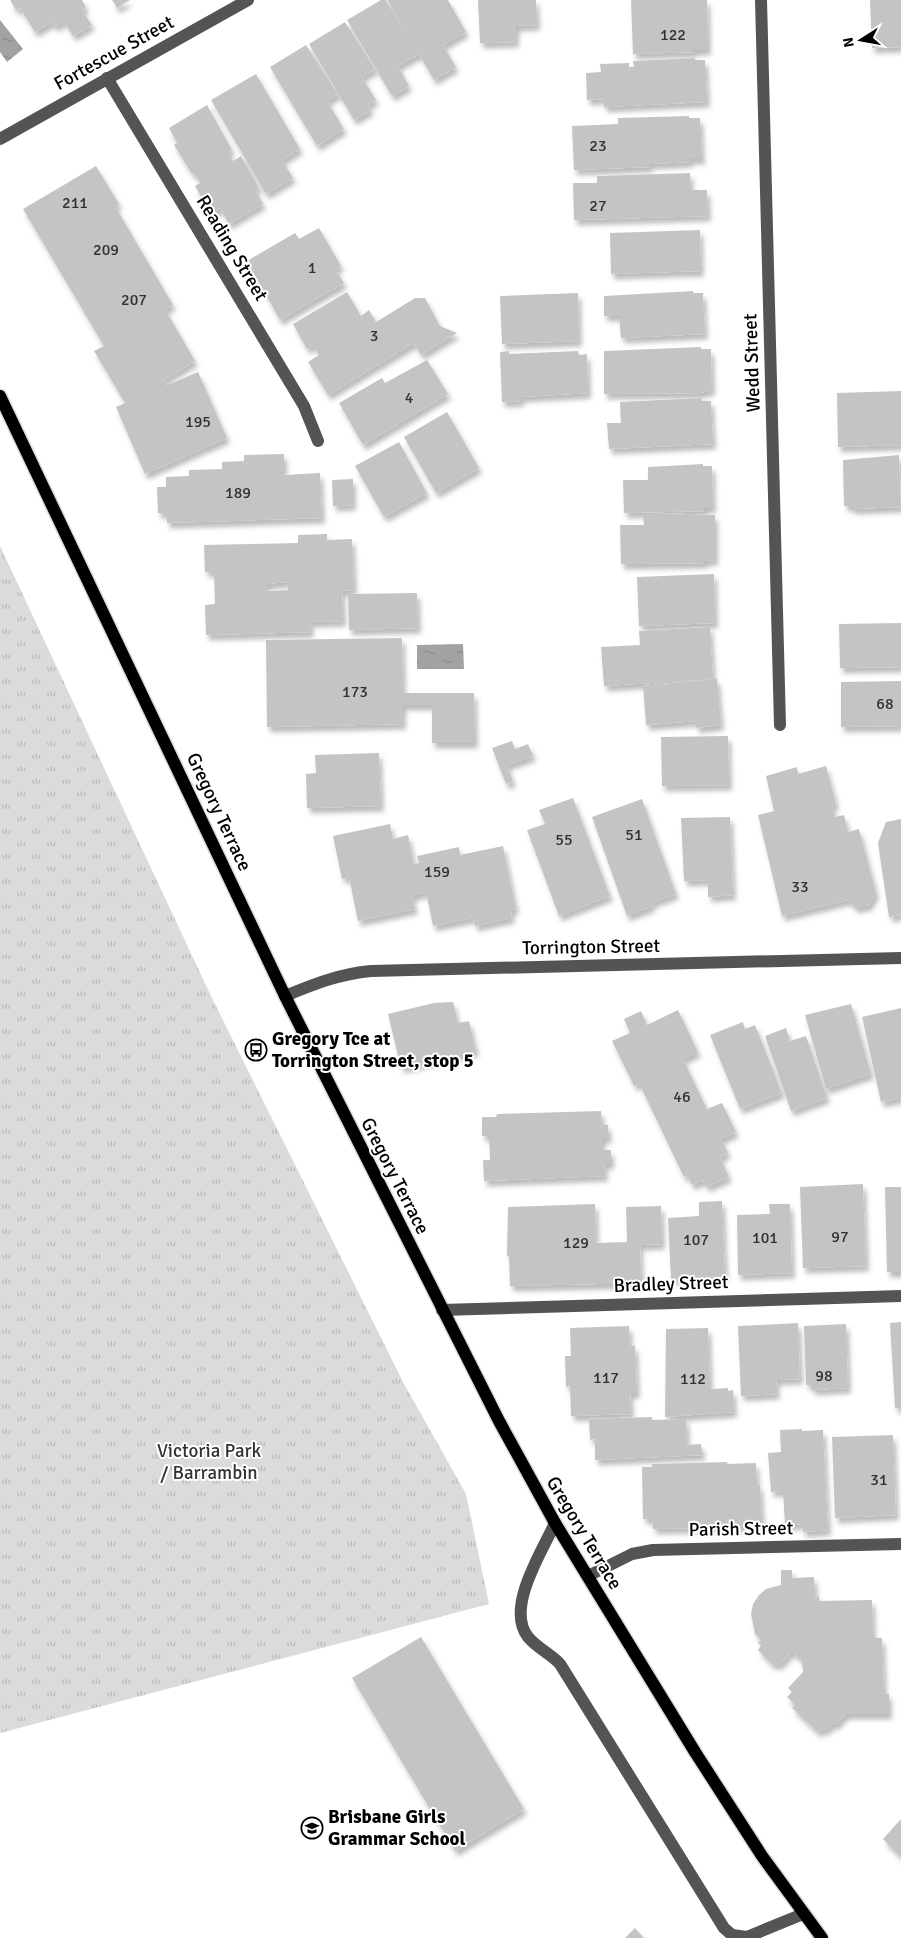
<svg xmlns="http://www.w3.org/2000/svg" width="901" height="1938" viewBox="0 0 901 1938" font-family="Signika,sans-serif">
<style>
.park{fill:url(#park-tufts)}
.water{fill:url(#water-ripples)}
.building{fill:#c4c4c4;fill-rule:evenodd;filter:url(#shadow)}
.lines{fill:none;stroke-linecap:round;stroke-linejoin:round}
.major-casing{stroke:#dbdbdb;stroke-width:15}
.minor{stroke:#545454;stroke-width:12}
.major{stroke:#000;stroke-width:12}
.labels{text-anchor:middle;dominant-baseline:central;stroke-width:4;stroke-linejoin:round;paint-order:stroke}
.number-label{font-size:16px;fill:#313131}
.street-label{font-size:19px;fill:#000;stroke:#fff}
.poi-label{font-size:19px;font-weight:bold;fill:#000;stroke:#fff;text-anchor:start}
.park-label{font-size:19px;fill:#323232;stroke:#fff}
</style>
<defs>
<pattern id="park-tufts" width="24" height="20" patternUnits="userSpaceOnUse" patternTransform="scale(1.25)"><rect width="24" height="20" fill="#dbdbdb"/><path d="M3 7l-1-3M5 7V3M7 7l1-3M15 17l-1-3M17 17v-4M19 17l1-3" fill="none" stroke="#bababa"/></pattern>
<pattern id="water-ripples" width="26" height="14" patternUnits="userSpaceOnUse" patternTransform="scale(1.25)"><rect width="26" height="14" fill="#a2a2a2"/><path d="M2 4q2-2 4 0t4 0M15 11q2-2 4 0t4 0" fill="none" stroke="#8a8a8a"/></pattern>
<filter id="shadow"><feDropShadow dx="3" dy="5.5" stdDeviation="2.5" flood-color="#0004"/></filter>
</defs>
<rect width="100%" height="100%" fill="#fff"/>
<!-- park -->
<polygon class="park" points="0,546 211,996 403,1382 466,1494 489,1604 0,1733"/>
<!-- water -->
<g class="water">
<polygon points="0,20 23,49 7,62 0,52"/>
<polygon points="463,644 464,669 417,669 417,645"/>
</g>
<!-- building -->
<g class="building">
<polygon points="10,0 82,0 86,7 82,10 92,25 73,36 64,21 55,27 52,22 35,32 20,8 16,10"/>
<polygon points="112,0 130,0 117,8"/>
<polygon points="381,0 386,0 412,44 387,0 448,0 466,32 443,45 456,67 434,80 419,54 398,66 409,86 392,96 347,20"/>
<polygon points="478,0 536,0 537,25 516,26 516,42 480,43"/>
<polygon points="631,0 707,0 708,50 694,50 694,52 633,54"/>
<polygon points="870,0 901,0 901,47 872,48"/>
<polygon points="345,22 375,69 362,77 376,100 368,104 371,110 354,120 309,44"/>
<polygon points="306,45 338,94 327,101 344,129 317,146 270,67"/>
<polygon points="695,58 695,60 705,60 707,102 604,107 603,99 587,100 586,73 601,72 600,64 629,63 629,67 634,67 633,61"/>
<polygon points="256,74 300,149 282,160 293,178 266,194 211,100"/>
<polygon points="207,105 232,150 228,153 233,161 241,156 259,188 255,190 263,204 229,224 220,208 211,214 195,186 200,183 194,173 192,174 174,145 177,143 169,128"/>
<polygon points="689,116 689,118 700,118 702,159 690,159 690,162 649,164 649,167 574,170 572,126 618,124 618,118"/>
<polygon points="96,166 119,204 115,206 173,305 165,309 195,361 164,380 167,385 198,372 227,438 145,474 116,407 125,403 94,351 104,346 23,209"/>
<polygon points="690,173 691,190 707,190 708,216 574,220 573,183 597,183 597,176"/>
<polygon points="319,228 341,266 335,269 344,283 280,320 247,261 295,233 299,239"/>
<polygon points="700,230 701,271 611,274 610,233"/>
<polygon points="693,291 693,293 703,293 705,334 621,338 619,316 604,316 604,296"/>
<polygon points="347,292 361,316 369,310 376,322 415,298 425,298 440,326 457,333 421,355 414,343 328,395 308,362 319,355 313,345 307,349 293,324"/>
<polygon points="578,293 579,341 502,344 500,296"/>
<polygon points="701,347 701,349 711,349 712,390 700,393 604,394 604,351"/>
<polygon points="509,351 509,354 578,351 579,355 587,354 588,393 521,397 521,401 502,402 500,352"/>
<polygon points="427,360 448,394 363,445 339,403 382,378 385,383"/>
<polygon points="901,391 901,445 838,447 837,393"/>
<polygon points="701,398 702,401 711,401 713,444 609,449 607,423 621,423 620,402"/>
<polygon points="447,412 479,468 436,493 404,437"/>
<polygon points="399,442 427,493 384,517 355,466"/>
<polygon points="284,454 284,475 320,473 322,518 167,523 166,513 158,513 157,487 166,487 166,477 189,476 189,470 222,469 222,462 244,461 244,455"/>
<polygon points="899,455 901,507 852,509 852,506 844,506 843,460"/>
<polygon points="703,464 703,466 712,466 713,508 704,508 704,511 624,513 623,480 648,480 648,467"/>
<polygon points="353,479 353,505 333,506 332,480"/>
<polygon points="654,513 715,515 715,560 704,561 704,563 621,564 620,525 644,525 643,516 654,516"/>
<path d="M 327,534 L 327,540 L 352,539 L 354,590 L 342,591 L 343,621 L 310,622 L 311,632 L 206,635 L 205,605 L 215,604 L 214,572 L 205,572 L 204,545 L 298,543 L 298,535 ZM 287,582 L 288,590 L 267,591 L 267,584 Z"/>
<polygon points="714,574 715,623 639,626 637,577"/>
<polygon points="417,593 418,628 349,630 348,594"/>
<polygon points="901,623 901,667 840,668 839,624"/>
<polygon points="710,627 713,679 604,686 601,647 640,645 639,631"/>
<polygon points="402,638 403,693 474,693 475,743 432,743 432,705 403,705 403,724 267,727 266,640"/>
<polygon points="714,679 717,679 721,725 696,728 696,721 646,725 643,686"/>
<polygon points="901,681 901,726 841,727 841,682"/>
<polygon points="728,736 729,785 662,786 661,737"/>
<polygon points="512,741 515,749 528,744 533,756 507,765 513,782 506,784 492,748"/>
<polygon points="379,753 381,806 307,808 306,774 316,773 315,755"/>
<polygon points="826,766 836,804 832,805 835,817 844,815 848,832 859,829 876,893 869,905 856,908 848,900 782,916 758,815 774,811 766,776 797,767 798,774"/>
<polygon points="573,798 610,896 559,916 527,830 545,824 539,810"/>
<polygon points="642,799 676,894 651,903 653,906 627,916 592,817"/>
<polygon points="730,817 733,895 708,897 708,880 684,881 681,818"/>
<polygon points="901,819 901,915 889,917 878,843 886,822"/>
<polygon points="390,824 393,839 408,835 414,864 419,863 417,856 459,847 460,855 503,846 516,909 511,910 512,918 475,926 473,918 433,926 426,892 412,896 415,909 358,921 349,877 342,879 333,836"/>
<polygon points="453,1002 458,1023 469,1021 476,1051 401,1068 388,1014 434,1003"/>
<polygon points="851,1004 871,1074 826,1089 805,1015"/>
<polygon points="901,1008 901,1098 881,1102 862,1017"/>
<polygon points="678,1010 698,1052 683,1059 707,1109 722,1103 736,1132 721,1139 728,1153 720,1157 729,1177 706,1187 703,1180 692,1185 687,1175 684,1177 639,1083 634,1086 612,1041 630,1033 624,1019 641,1011 647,1025"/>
<polygon points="743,1022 745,1029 755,1025 782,1093 740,1109 710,1035"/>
<polygon points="786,1028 790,1041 806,1036 827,1098 791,1111 765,1036"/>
<polygon points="601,1111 602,1125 608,1125 609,1138 602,1138 602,1150 611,1150 611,1164 604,1164 605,1176 484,1181 483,1160 490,1160 489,1136 482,1136 482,1117 496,1117 497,1114"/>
<polygon points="863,1184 866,1266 803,1268 800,1187"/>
<polygon points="885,1187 901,1187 901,1272 887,1272"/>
<polygon points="722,1201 725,1277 671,1279 668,1218 699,1216 699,1202"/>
<polygon points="595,1204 596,1243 627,1242 626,1207 661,1206 662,1244 640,1245 641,1283 510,1286 509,1256 507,1256 508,1207"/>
<polygon points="769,1204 790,1204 792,1273 738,1275 737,1215 770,1214"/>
<polygon points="901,1322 901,1408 895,1408 890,1323"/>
<polygon points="798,1323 800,1379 776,1380 777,1394 741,1396 738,1326"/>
<polygon points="846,1324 848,1388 812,1390 812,1385 806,1385 804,1326"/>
<polygon points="629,1326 630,1346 635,1346 637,1393 630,1393 631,1414 571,1416 570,1386 566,1387 565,1356 571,1356 570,1328"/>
<polygon points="708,1328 710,1389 728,1388 728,1391 733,1390 734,1412 665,1417 666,1329"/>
<polygon points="652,1417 652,1420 686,1419 687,1445 701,1444 702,1455 595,1460 595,1439 590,1440 589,1419"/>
<polygon points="802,1429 802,1431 823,1430 828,1530 803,1532 802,1524 785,1525 783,1491 771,1492 768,1453 781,1452 780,1430"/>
<polygon points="893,1435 896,1515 835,1518 832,1437"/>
<polygon points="728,1462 727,1464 756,1463 757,1486 760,1485 762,1526 653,1529 652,1519 643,1519 642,1467 652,1467 652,1464"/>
<polygon points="781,1570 792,1570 792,1578 814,1577 815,1597 819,1596 819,1601 872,1600 873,1638 882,1638 884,1694 889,1694 889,1714 846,1714 835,1725 833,1723 824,1731 822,1729 818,1732 792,1708 795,1705 787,1697 792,1692 788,1688 803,1672 802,1661 792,1651 779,1665 776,1663 773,1665 758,1650 761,1646 758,1643 761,1640 755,1634 751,1614 753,1604 759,1595 766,1589 781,1585"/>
<polygon points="421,1637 524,1809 455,1851 352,1678"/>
<polygon points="901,1819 901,1857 883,1839"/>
<polygon points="635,1928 644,1938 625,1938"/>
</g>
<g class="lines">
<!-- major casing -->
<g class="major-casing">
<polyline id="major" points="0,396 285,996 499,1421 555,1523 695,1752 762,1856 822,1938"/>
</g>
<!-- minor -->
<g class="minor">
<polyline points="761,0 780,725"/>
<polyline points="107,78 304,406 318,441"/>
<polyline points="0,139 248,0"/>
<path d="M 285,996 C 314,984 339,974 371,971 L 901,958"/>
<polyline points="442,1310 901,1296"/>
<path d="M 555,1523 C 542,1552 505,1608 528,1637 C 537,1648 551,1654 560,1664 L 724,1928 L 732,1935 L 747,1937 L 803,1914"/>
<polyline points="588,1576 632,1554 653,1550 901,1544"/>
</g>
<!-- major -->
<use href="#major" class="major"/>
</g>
<!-- icons -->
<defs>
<g id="bus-ring" transform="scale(1.125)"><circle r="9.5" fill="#fff" stroke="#000" stroke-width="1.5"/><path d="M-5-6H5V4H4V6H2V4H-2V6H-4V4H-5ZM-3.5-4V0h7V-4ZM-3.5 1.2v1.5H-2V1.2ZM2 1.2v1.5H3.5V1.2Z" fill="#000"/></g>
<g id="school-ring" transform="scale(1.125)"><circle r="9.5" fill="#fff" stroke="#000" stroke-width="1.5"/><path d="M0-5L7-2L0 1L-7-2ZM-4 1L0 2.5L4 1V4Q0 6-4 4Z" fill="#000"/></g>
</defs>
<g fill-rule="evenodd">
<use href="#bus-ring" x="256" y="1050"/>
<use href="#school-ring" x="312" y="1828"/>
</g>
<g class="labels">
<!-- number labels -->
<g class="number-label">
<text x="673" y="35">122</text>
<text x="598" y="146">23</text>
<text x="75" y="203">211</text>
<text x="598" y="206">27</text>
<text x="106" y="250">209</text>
<text x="312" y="268">1</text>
<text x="134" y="300">207</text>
<text x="374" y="336">3</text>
<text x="409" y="398">4</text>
<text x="198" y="422">195</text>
<text x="238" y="493">189</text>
<text x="355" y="692">173</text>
<text x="885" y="704">68</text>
<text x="634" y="835">51</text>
<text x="564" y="840">55</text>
<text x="437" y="872">159</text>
<text x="800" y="887">33</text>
<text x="682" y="1097">46</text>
<text x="840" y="1237">97</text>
<text x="765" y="1238">101</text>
<text x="696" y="1240">107</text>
<text x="576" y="1243">129</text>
<text x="824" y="1376">98</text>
<text x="606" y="1378">117</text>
<text x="693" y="1379">112</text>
<text x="879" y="1480">31</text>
</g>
<!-- street labels -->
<g class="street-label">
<text transform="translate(114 53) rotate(-29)">Fortescue Street</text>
<text transform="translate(232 248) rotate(59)">Reading Street</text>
<text transform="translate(752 363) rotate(-92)">Wedd Street</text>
<text transform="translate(219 812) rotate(65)">Gregory Terrace</text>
<text transform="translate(591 947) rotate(-1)">Torrington Street</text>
<text transform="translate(395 1176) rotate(63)">Gregory Terrace</text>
<text transform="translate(671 1284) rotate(-2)">Bradley Street</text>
<text transform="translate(741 1529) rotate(-1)">Parish Street</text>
<text transform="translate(584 1533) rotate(59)">Gregory Terrace</text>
</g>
<!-- poi labels -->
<g class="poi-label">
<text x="272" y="1039">Gregory Tce at<tspan x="272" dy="22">Torrington Street, stop 5</tspan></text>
<text x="328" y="1817">Brisbane Girls<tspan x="328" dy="22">Grammar School</tspan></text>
</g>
<!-- park labels -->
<g class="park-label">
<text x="209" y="1451">Victoria Park<tspan x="209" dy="22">/ Barrambin</tspan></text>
</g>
</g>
<!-- north arrow -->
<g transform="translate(861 40) rotate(259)" stroke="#ffffff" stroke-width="4" paint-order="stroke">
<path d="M0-4L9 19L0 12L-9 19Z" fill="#000000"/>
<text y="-8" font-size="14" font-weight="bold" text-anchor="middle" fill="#000000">N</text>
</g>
</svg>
